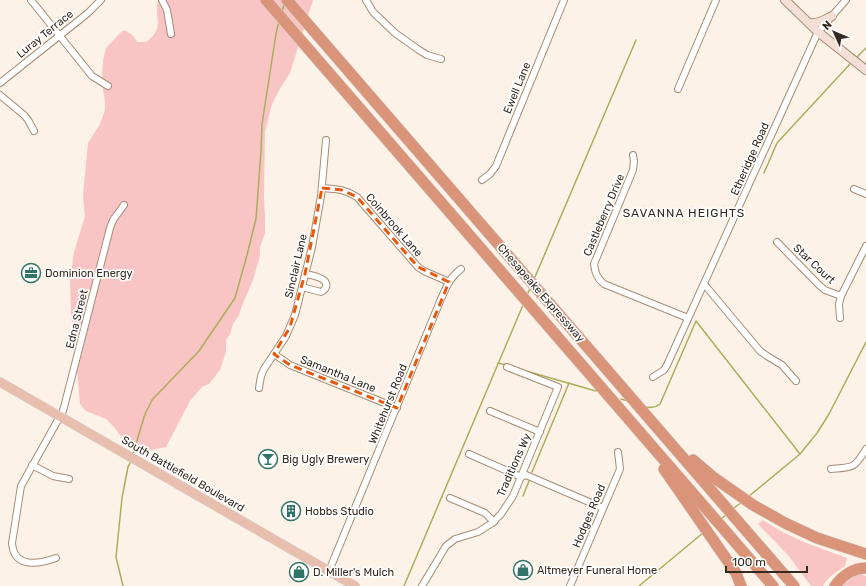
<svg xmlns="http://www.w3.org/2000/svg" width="866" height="586" viewBox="0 0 866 586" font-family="Rubik,sans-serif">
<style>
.green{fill:#f8c4c4}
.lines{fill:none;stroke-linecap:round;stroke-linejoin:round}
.stream{stroke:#abae5b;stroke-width:1.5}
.street-casing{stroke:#a68c74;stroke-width:8}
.secondary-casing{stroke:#a68c74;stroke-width:10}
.primary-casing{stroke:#d7d4d2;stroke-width:10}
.highway-casing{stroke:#d7d4d2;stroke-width:12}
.street{stroke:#fff;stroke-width:6}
.secondary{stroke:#f4dfd7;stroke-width:8}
.primary{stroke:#e8bfaf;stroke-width:9}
.highway{stroke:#d99479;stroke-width:11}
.marked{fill:none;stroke:#e8590c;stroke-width:3;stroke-dasharray:8 5;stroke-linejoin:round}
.labels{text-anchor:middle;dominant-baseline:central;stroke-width:3.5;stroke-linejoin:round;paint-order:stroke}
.street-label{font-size:11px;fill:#352a20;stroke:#fff}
.poi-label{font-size:11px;fill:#352a20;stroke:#fff;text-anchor:start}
.neighbourhood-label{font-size:12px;letter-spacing:1px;fill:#352a20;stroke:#fff}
</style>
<rect width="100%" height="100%" fill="#fdf2e7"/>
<!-- green -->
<g class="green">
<path d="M 158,0 L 313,0 L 290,73 L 281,87 L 272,104 L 265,132 L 264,200 L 265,214 L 265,233 L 260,247 L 260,256 L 253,280 L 243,303 L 239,315 L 233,324 L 230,334 L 226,340 L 226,352 L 220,370 L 209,384 L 202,387 L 190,401 L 166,447 L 145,451 L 137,449 L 131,445 L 120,435 L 114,427 L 106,419 L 86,411 L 80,404 L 77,370 L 81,351 L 81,340 L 72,321 L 71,313 L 70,282 L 74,252 L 85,216 L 83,195 L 87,153 L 88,143 L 100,124 L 105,110 L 105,102 L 102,83 L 103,60 L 106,48 L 120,33 L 124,30 L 131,34 L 136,40 L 138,42 L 146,42 C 158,33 159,27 157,13 C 157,9 157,4 158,0 Z"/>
<path d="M 763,520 C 788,538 818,547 847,558 L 845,566 C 837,572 827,577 823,586 L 811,586 L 788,555 L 758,524 Z"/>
<polygon points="859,574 866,576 866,586 842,586 847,580"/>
</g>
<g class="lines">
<!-- stream -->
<g class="stream">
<polyline points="282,12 284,4"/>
<polyline points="857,57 866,48"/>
<polyline points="764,173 777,143 850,64"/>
<polyline points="535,277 636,40"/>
<polyline points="528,293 530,288"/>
<polyline points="498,363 506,365"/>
<polyline points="519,369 596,391"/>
<polyline points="621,399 628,401"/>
<path d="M 646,407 C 651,408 656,407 660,404 L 696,321 L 800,454"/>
<polyline points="133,454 145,414 152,400 199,351 235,298 247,255 256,219 261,151 262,124 276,34 279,21"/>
<polyline points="532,472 569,383"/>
<polyline points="523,496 529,481"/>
<polyline points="748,497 800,454 817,433 829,414 866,342"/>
<polyline points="734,508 742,502"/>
<polyline points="722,518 726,515"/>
<polyline points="123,586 116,557 122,498 128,467 131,461"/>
<polyline points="404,586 523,305"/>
<polyline points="639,586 703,533"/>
</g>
<!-- street casing -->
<g class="street-casing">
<g id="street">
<polyline points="31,0 92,76 108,86"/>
<polyline points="162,0 167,10 171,34"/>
<polyline points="366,0 373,12 395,33 419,50 427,55 441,59"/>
<polyline points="0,83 88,13 101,0"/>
<polyline points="678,89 716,0"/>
<polyline points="0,95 24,115 28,120 34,131"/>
<path d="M 633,155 L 634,161 L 633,170 L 594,264 C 595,273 597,278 604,284 L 688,318"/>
<polyline points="482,180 490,174 496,166 564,0"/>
<path d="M 322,188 C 336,189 345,189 357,197 L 418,267 L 424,271 L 449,282"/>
<polyline points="854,189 866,194"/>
<polyline points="777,242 819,285 825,290 841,296"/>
<polyline points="704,284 760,351 767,356 782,365 796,381"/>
<path d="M 302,287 L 321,292 C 327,289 329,283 322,279 C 317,276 310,275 305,274"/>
<polyline points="840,318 839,304 841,296 866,246"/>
<polyline points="274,354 290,365 397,408"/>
<polyline points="653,377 664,370 667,365 818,32 846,0"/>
<polyline points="259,388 261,376 264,369 286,336 295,315 312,247 321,196 326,140"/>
<polyline points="490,411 540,432"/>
<polyline points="469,454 521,477 526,475 603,508"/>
<polyline points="32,465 53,476 69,479"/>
<path d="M 831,469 C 853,467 854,469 866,449"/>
<polyline points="450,498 485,513 494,522"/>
<path d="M 56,558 C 39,564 14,569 12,543 L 21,486 L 63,411 L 110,228 L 113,220 L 124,205"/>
<path d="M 329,571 L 441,299 C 446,288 450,277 461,269"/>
<polyline points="422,586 446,546 455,539 478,532 492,523 501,514 513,496 558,387 507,367"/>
<polyline points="570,586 620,469 618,452"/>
</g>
</g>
<!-- secondary casing -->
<g class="secondary-casing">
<g id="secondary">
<polyline points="785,0 818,32 866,70"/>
<path d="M 809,23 C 818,24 824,20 832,16"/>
</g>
</g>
<!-- primary casing -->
<g class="primary-casing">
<polyline id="primary" points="0,382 355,586"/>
</g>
<!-- highway casing -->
<g class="highway-casing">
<g id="highway">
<polyline points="266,0 773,586"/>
<polyline points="287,0 794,586"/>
<polyline points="693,460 713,477 753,505 785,523 817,538 866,554"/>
<polyline points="664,469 736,573 741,586"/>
<path d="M 835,586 C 842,576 853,568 866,568"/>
</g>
</g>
<!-- street -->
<use href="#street" class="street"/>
<!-- secondary -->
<use href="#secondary" class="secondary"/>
<!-- primary -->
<use href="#primary" class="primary"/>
<!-- highway -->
<use href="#highway" class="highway"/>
</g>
<!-- marked area -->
<path class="marked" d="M 322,188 L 342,190 L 357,197 L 418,267 L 449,282 L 397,408 L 290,365 L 274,354 L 290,327 L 305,274 Z"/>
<!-- icons -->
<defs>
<g id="office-ring" transform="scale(1)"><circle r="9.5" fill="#fff" stroke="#2f7467" stroke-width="1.5"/><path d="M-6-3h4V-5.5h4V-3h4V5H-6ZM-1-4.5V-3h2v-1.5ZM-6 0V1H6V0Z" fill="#2f7467"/></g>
<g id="bar-ring" transform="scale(1)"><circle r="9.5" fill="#fff" stroke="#2f7467" stroke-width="1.5"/><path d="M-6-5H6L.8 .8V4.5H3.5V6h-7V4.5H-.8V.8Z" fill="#2f7467"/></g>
<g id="building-ring" transform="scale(1)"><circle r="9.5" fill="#fff" stroke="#2f7467" stroke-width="1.5"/><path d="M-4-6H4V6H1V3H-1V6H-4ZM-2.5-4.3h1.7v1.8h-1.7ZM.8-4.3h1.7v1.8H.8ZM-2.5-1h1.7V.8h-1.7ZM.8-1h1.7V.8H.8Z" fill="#2f7467"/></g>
<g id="shop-ring" transform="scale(1)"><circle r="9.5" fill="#fff" stroke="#2f7467" stroke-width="1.5"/><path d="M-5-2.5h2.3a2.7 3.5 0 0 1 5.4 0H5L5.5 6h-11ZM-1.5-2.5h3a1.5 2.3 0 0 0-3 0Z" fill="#2f7467"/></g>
</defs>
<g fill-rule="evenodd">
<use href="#office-ring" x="31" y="273"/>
<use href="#bar-ring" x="268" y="459"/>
<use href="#building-ring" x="291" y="511"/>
<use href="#shop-ring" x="523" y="570"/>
<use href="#shop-ring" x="299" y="572"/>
</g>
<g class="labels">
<!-- street labels -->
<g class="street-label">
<text transform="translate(45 34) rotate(-39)">Luray Terrace</text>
<text transform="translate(517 88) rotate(-68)">Ewell Lane</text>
<text transform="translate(750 159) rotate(-66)">Etheridge Road</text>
<text transform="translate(604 215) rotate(-67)">Castleberry Drive</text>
<text transform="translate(394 225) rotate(49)">Coinbrook Lane</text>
<text transform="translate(814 264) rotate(43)">Star Court</text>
<text transform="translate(296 266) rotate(-77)">Sinclair Lane</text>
<text transform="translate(541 293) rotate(49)">Chesapeake Expressway</text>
<text transform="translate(77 319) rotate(-76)">Edna Street</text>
<text transform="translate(338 374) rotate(22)">Samantha Lane</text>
<text transform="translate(388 404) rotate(-68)">Whitehurst Road</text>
<text transform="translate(514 465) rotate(-66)">Traditions Wy</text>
<text transform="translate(183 474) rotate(30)">South Battlefield Boulevard</text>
<text transform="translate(589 516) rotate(-67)">Hodges Road</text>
</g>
<!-- poi labels -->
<g class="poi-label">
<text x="45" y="273">Dominion Energy</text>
<text x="282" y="459">Big Ugly Brewery</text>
<text x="305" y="511">Hobbs Studio</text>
<text x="537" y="570">Altmeyer Funeral Home</text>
<text x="313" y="572">D. Miller's Mulch</text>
</g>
<!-- neighbourhood labels -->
<g class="neighbourhood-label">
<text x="684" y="213">SAVANNA HEIGHTS</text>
</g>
</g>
<!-- north arrow -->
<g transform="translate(834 32) rotate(314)" stroke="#ffffff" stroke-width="3" paint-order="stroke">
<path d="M0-3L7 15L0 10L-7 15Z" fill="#352a20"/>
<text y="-6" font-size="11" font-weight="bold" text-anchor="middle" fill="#352a20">N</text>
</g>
<!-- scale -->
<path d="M726 566v6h81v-6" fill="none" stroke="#352a20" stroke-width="2"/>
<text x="732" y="566" font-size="12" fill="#352a20" stroke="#ffffff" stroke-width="3" paint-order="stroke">100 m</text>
</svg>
